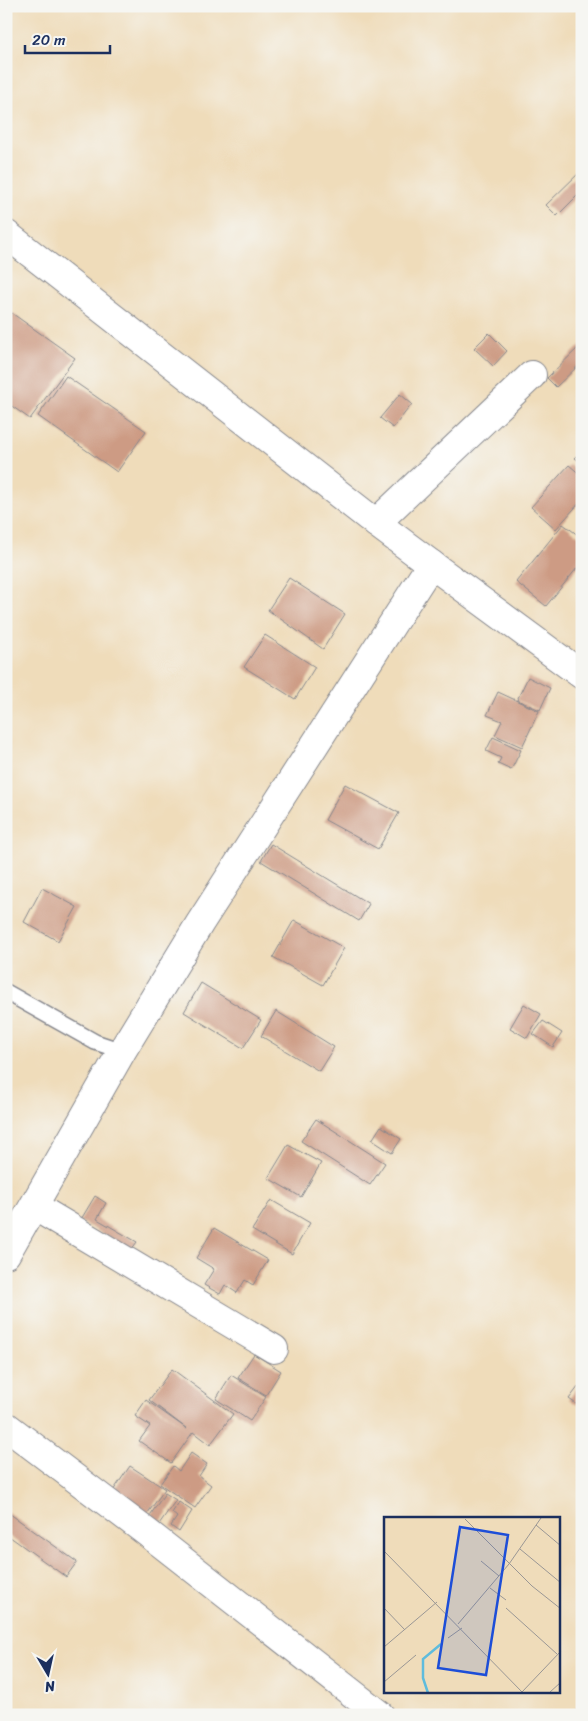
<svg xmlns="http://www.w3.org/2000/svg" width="588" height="1721" viewBox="0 0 588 1721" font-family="Sriracha,sans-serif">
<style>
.building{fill:#cd9b84}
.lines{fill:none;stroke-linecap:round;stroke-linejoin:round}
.service-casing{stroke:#85868c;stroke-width:18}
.minor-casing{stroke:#85868c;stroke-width:30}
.tertiary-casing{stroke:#85868c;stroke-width:30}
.service{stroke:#fff;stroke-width:15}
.minor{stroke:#fff;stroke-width:28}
.tertiary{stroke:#fff;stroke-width:28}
.inset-river{fill:none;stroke:#5fbcdd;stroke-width:2.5}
.inset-road{fill:none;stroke:#9a9795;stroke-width:1}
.view{fill:#1d4ed8;fill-opacity:0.15;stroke:#1d4ed8;stroke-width:2.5}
.inset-edge{fill:none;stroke:#1b2f5e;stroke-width:2.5}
</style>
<rect width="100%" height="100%" fill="#f6f6f2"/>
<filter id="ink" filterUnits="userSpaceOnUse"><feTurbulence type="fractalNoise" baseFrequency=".02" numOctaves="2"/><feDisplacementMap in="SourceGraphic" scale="10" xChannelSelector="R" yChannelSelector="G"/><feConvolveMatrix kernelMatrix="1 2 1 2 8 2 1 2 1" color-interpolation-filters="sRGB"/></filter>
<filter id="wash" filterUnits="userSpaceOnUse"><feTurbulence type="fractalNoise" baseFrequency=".0096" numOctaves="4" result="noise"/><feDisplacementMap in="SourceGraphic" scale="20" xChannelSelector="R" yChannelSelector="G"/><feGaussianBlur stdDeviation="1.12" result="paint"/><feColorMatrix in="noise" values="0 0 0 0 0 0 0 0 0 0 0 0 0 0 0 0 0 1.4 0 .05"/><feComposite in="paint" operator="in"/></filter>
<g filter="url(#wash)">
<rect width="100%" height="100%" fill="#efdcba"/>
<g id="blocks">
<!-- building -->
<g class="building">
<polygon points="582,170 582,191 557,216 546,205"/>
<polygon points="6,309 75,358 30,419 6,402"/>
<polygon points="489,333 507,351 493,366 474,348"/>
<polygon points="582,344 582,362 556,387 547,378"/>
<polygon points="66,376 146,431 117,472 38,416"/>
<polygon points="400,394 412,404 393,428 380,418"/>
<polygon points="582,450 582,463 575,458"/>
<polygon points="569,465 582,476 582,500 556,529 531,507"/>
<polygon points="563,524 582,538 582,562 546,606 516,582"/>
<polygon points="289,578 345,614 323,649 268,610"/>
<polygon points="265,635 315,667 295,699 244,667"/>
<polygon points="528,677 550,688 540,710 517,700"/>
<polygon points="498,692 539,711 522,747 495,735 502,721 487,715"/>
<polygon points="493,737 521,750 511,770 498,764 501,758 486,751"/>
<polygon points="345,784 399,813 378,849 325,820"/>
<polygon points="271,844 369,904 359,921 261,861"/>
<polygon points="42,888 77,907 58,941 24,922"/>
<polygon points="294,920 344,948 323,985 273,957"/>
<polygon points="201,983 261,1020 243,1048 184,1012"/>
<polygon points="524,1004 541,1014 527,1038 510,1028"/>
<polygon points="276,1011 334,1047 319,1071 261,1036"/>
<polygon points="543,1021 562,1033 553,1047 533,1034"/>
<polygon points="316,1119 385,1163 370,1185 301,1141"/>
<polygon points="381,1126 401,1139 392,1153 372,1140"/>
<polygon points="288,1145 321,1163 301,1197 268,1178"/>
<polygon points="95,1196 106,1203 97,1219 137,1242 131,1250 80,1221"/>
<polygon points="271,1200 310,1223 292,1254 252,1230"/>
<polygon points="214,1228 268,1260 253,1285 245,1280 237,1293 225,1285 220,1294 204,1285 214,1269 196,1258"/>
<polygon points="254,1354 281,1371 266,1395 238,1378"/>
<polygon points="172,1369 233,1414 210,1445 193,1432 171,1463 139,1441 150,1426 135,1416 146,1400 187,1429 149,1400"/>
<polygon points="231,1375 266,1397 250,1421 216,1399"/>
<polygon points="582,1382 582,1408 569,1399"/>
<polygon points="191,1453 207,1464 199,1476 211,1485 195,1508 160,1484 173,1466 179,1471"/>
<polygon points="130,1466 165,1489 145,1517 111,1494"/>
<polygon points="165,1493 176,1500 157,1527 147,1520"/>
<polygon points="179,1502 192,1511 179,1532 171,1526 177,1517 172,1513"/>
<polygon points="6,1511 77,1562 66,1577 6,1534"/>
<polygon points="582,1703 582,1715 573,1715"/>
</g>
</g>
</g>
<g filter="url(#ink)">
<use href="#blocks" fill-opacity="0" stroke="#85868c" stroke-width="1"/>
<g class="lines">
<!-- service casing -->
<g class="service-casing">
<polyline id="service" points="6,992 95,1042 122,1051"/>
</g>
<!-- minor casing -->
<g class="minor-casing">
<g id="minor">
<polyline points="6,234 376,523 431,564"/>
<polyline points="376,523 532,375"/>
<polyline points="34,1206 274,1349"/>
<polyline points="6,1426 149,1534 380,1715"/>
</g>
</g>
<!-- tertiary casing -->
<g class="tertiary-casing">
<polyline id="tertiary" points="6,1254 122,1051 200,923 431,564 582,675"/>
</g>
<!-- service -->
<use href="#service" class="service"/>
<!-- minor -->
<use href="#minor" class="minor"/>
<!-- tertiary -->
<use href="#tertiary" class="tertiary"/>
</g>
</g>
<!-- overview -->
<g transform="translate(384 1517)">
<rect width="176" height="176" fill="#efdcba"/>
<path class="inset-river" d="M 44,176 L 39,161 L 39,142 L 57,127"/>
<path class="inset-road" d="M 81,2 L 148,69 L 177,92M 152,8 L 177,29M 136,32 L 177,66M 0,34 L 139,176M 97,44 L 115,59M 106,71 L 122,83M 0,91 L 21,113M 122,91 L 173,137M 74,107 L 125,47 L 157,1M 64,121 L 78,111M 0,130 L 53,85M 0,165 L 32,138M 138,175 L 177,134M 165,176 L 177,165"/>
<path class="view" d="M 76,10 L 124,18 L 102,158 L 54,151 Z"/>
<rect width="176" height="176" class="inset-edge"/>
</g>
<!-- margin -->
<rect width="588" height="1721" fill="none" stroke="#f6f6f2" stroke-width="25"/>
<!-- north arrow -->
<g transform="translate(48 1674) rotate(171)" stroke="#f6f6f2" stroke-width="4" paint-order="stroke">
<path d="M0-4L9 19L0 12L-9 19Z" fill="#1b2f5e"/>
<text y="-8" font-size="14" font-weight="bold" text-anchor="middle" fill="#1b2f5e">N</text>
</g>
<!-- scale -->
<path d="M25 45v8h85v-8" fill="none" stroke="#1b2f5e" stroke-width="2.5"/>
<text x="32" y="45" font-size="15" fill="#1b2f5e" stroke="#f6f6f2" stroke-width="4" paint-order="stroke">20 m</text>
</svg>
